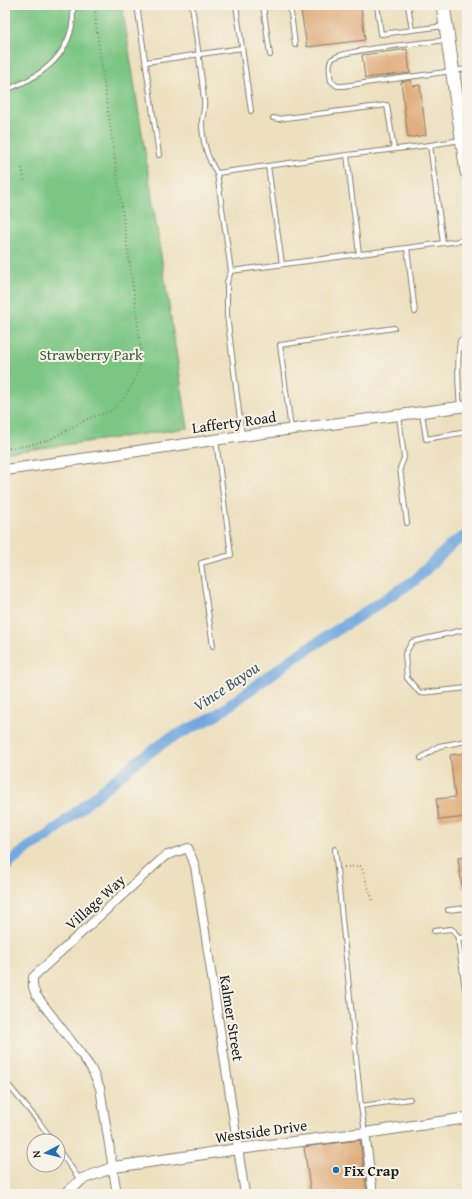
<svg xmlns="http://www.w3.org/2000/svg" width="472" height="1199" viewBox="0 0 472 1199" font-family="'Gentium Book Plus',serif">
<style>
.green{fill:#7bc684;stroke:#4c7150}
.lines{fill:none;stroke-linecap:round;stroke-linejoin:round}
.canal{stroke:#71a8df;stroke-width:11}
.building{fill:#e1ae7e}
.service-casing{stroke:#847e6e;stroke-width:6}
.minor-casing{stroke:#847e6e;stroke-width:10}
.tertiary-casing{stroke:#847e6e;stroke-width:12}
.primary-casing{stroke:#847e6e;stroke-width:15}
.path{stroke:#847e6e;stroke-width:2;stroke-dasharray:1 3;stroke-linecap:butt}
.service{stroke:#fff;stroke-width:4}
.minor{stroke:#fff;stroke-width:8}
.tertiary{stroke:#fff;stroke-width:10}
.primary{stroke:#fff;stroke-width:13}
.poi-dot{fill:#1f6fb2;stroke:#f7f3e8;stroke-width:1.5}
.labels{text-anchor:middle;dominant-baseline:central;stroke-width:4;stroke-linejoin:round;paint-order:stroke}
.park-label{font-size:15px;fill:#3d5840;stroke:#f7f3e8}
.street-label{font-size:15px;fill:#1c1c1c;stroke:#f7f3e8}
.poi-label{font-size:15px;font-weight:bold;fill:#1c1c1c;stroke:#f7f3e8;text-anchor:start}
.water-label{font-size:16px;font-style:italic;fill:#3e546a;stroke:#f7f3e8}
</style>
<rect width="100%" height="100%" fill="#f7f3e8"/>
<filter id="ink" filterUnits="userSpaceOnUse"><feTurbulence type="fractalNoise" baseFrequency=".025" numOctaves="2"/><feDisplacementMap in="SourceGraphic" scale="8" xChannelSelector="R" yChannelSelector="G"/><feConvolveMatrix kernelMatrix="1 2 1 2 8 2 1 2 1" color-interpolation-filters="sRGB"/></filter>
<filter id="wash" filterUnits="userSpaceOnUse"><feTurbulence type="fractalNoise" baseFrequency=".012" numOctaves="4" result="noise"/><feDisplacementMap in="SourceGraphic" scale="16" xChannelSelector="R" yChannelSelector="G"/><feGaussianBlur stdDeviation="0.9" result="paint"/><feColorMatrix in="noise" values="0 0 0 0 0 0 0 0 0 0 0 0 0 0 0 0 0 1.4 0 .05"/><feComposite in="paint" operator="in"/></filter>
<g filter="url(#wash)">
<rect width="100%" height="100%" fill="#ede0bf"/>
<!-- green -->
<polygon class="green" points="5,5 122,5 188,428 5,453"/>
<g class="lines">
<!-- canal -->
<polyline class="canal" points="5,867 29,847 48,836 136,762 167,740 215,716 292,659 415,580 452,544 467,535"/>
</g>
<g id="blocks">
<!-- building -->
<g class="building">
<polygon points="300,5 361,5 365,40 307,47"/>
<polygon points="407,49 410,73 365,78 362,55"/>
<polygon points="411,80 412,86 420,85 426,135 408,138 401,82"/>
<polygon points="467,753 467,817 439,820 436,799 455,797 450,755"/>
<polygon points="467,857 467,888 462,888 458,858"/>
<polygon points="360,1140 367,1194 311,1194 304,1147"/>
</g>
</g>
</g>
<g filter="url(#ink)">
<use href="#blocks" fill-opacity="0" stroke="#847e6e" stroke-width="1"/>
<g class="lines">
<!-- service casing -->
<g class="service-casing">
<g id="service">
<polyline points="137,5 159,155"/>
<path d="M 192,5 C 196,37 201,68 204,100 C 205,107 203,114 202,121 C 202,140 207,158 217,173 L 231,271 L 227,282 L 227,315 L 242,436"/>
<polyline points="236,5 251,111"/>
<polyline points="263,5 270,55"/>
<polyline points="290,5 295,45"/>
<polyline points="377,5 381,34 444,26"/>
<polyline points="408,5 412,30"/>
<path d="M 446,40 C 428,43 339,49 331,60 C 328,65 330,75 331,81 L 337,86 L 343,86 L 467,69"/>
<polyline points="146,62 242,48"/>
<path d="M 5,90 C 45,76 76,51 73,5"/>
<polyline points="273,118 278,119 387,105 394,149"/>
<polyline points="430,145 461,140"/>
<polyline points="268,166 282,264"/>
<polyline points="217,173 347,155"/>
<polyline points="407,248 415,312"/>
<polyline points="359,254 347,155 430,145 443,243"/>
<polyline points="231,271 467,240"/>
<path d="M 460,407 C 458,385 457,363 460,341 L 467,336"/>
<polyline points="422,413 426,439 467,432"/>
<polyline points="399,415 404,458 400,468 407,523"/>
<polyline points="291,429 280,345 394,328"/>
<polyline points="467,629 412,642 405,654 407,678 420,693 467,688"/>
<polyline points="213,646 201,563 231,555 216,440"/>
<polyline points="421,758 439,746 467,741"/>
<polyline points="335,849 361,1106 365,1133"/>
<polyline points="448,910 467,908"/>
<polyline points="434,931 451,929 454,931 458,938 465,990"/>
<polyline points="458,938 467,937"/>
<polyline points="5,1081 39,1122 53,1141"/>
<polyline points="361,1106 410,1099"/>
<polyline points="58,1149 80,1180"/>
</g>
</g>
<!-- minor casing -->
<g class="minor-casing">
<g id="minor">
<polyline points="365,1133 373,1194"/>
<polyline points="117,1194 100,1088 91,1068 81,1054 36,995 33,987 33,977 165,856 188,848 195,866 245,1194"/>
</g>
</g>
<!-- tertiary casing -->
<g class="tertiary-casing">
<g id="tertiary">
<polyline points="5,470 242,436 467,406"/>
<polyline points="66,1194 82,1179 114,1167 238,1149 365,1133 467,1118"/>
</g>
</g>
<!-- primary casing -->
<g class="primary-casing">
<polyline id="primary" points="443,5 467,172"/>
</g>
<!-- path -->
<g class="path">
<polyline points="5,26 6,26"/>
<polyline points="22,168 25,184"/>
<polyline points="5,449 26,446 49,440 87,419 111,411 123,399 133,384 139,368 141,353 136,308 96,26 95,5"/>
<polyline points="344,867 361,866 373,901"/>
</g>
<!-- service -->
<use href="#service" class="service"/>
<!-- minor -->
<use href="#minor" class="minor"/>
<!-- tertiary -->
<use href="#tertiary" class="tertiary"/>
<!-- primary -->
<use href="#primary" class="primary"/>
</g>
</g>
<!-- markers -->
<circle class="poi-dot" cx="336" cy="1170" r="4"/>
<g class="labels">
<!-- park labels -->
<g class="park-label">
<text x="91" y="354">Strawberry Park</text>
</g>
<!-- street labels -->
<g class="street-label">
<text transform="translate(234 422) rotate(-8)">Lafferty Road</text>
<text transform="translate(95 902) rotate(-42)">Village Way</text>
<text transform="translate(232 1018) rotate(81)">Kalmer Street</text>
<text transform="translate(261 1131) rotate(-8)">Westside Drive</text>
</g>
<!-- poi labels -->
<g class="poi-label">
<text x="344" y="1170">Fix Crap</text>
</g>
<!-- water labels -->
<g class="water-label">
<text transform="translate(226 686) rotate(-34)">Vince Bayou</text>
</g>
</g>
<!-- margin -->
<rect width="472" height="1199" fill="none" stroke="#f7f3e8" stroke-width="20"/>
<!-- north arrow -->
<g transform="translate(46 1153) rotate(263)"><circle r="19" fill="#f7f3e8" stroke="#9f9d96"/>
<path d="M0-3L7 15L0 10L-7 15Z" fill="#1f6fb2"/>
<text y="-6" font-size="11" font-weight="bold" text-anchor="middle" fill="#1c1c1c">N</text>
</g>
</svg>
